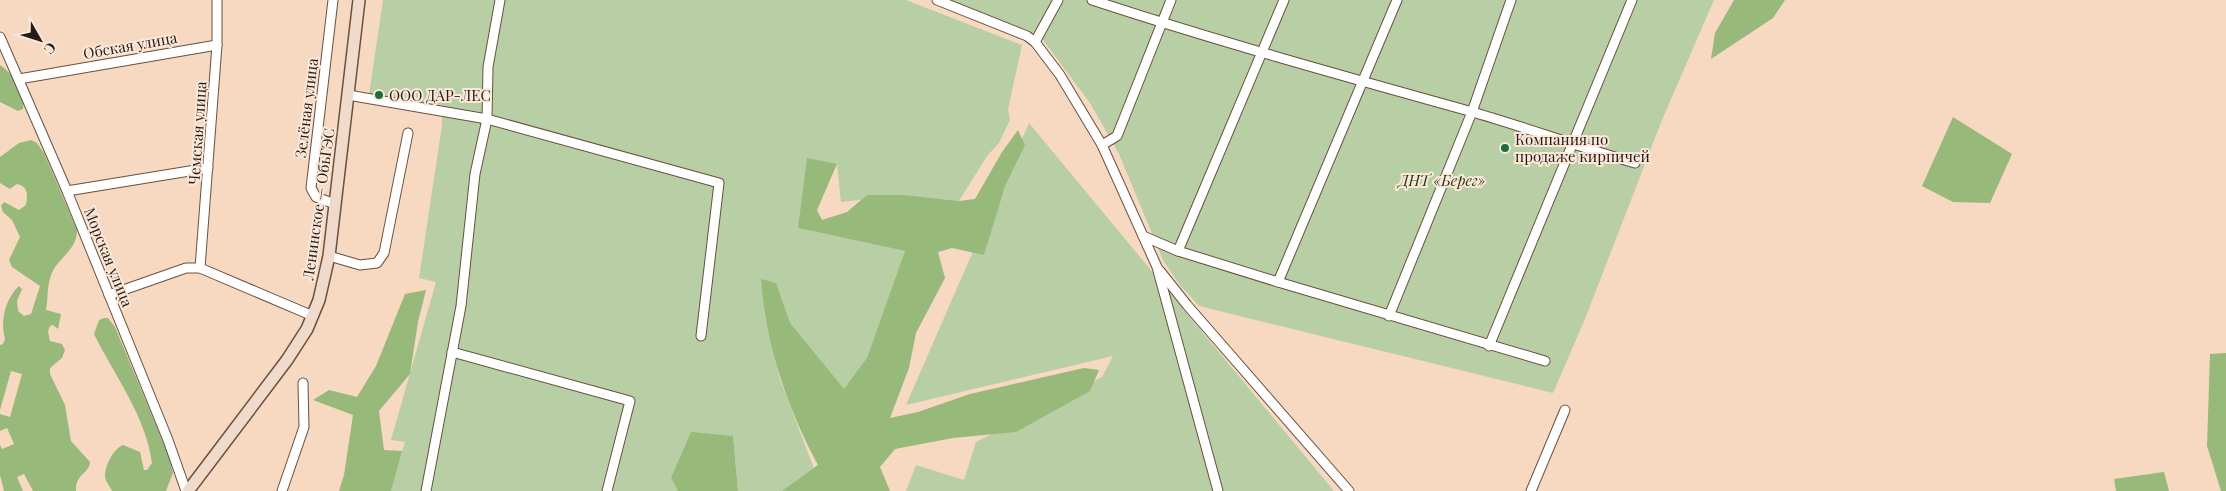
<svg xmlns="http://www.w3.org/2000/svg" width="2226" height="491" viewBox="0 0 2226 491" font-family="'Playfair Display',serif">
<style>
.green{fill:#b8cfa6}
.forest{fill:#97b97a}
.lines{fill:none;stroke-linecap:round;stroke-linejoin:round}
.street-casing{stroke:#6a503d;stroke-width:11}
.secondary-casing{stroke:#6a503d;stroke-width:14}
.street{stroke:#fff;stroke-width:9}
.secondary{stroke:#efdacc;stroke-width:11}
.poi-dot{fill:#1c6d3e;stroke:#fbe8da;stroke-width:2}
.labels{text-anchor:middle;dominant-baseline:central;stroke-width:4;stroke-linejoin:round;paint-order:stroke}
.street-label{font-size:15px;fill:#271c14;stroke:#fbe8da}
.poi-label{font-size:15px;fill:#271c14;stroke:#fbe8da;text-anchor:start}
.park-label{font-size:15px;font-style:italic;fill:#253b0d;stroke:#fbe8da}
</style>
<rect width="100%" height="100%" fill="#f7d8c1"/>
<!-- green -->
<g class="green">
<polygon points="383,0 906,0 1022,45 1008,109 1010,120 999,143 987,156 959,201 905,195 841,202 837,164 798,228 905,251 875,352 845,400 764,310 780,379 816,474 791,491 738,491 733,437 671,478 678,491 389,491 405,442 391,440 436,282 419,278 442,125 442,105 369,95"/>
<polygon points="952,0 1714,0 1662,120 1585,319 1553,393 1199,306 1179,284 1163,260 1119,154 1090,103 1040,36"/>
<polygon points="1029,123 1334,491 906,491 916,465 964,480 976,442 1102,377 1113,356 906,405"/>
</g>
<!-- forest -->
<g class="forest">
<polygon points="1734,0 1785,0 1773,18 1711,59 1715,33"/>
<path d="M 0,65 C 13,74 26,92 23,109 L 18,111 L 0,102 Z"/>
<polygon points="1953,117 2012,154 1990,203 1953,202 1922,186"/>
<path d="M 1018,130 L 1025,145 L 1005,186 L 984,255 L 952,248 L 938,252 L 945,278 L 916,333 L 909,368 L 890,418 L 918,412 L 970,394 L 1084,368 L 1099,370 L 1090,391 L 1016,432 L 953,438 L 895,449 L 880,467 L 890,491 L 782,491 L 818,465 C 787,407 766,345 761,279 L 776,283 L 790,323 L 844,389 L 867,358 L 905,251 L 798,228 L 807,158 L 837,164 L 817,210 L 822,220 L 847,212 L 867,195 L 905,195 L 959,201 L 975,199 L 1002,152 Z"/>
<path d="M 31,140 L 37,143 L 44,153 L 77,230 C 77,251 58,257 51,275 C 47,286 48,299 46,310 L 61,314 L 58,329 L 53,325 L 50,326 L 48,331 L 50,341 L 62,344 L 65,350 L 62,358 L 50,368 L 50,374 L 65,405 L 71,441 L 90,462 C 89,474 75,474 76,491 L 33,491 L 24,474 L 17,477 L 23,491 L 4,491 L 0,475 L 0,445 L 2,449 L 14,444 L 7,428 L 0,431 L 0,414 L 10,417 L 22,374 L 11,371 L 0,410 L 0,345 L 3,344 L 5,339 C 0,321 5,299 19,286 L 22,289 L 17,301 L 18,311 L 24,316 L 31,314 L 40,286 L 12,267 L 9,260 L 20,237 L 12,220 L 3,212 L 1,206 L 4,202 L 19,210 L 26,205 C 28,195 28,186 17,184 L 10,189 L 0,183 L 0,157 L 19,143 Z"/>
<polygon points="426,290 418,322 410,374 379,411 384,450 402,451 391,491 339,491 344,475 353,415 313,400 329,390 357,397 376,366 405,294"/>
<path d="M 104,318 L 108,318 L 115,327 L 168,454 L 173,473 L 166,491 L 112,491 C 110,486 105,481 105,476 C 105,466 113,449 123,445 L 140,452 L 144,470 L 147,470 L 152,463 C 146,416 114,375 94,334 L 99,320 Z"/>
<polygon points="2226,353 2226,491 2221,491 2207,446 2210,354"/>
<polygon points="691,432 733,436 738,491 678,491 671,478"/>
<polygon points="2164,472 2169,491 2116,491 2114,479"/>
</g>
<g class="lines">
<!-- street casing -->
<g class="street-casing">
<g id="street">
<polyline points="333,0 311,188 316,197 335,204"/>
<polyline points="937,0 1027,36 1035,42 1060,75 1102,145 1157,267 1218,491"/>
<path d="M 1092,0 C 1217,41 1343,76 1469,111 C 1525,127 1579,147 1635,163"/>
<polyline points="0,37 67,191 168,440 186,491"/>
<polyline points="1035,42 1058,0"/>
<polyline points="19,79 217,45"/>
<polyline points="348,95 487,119 719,183 701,336"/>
<polyline points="1102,145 1117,136 1171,0"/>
<polyline points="67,191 208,168"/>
<polyline points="1143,236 1178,251 1278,282 1545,361"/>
<polyline points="1178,251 1284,0"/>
<polyline points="329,256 360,265 377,263 384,253 408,133"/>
<polyline points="200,268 217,45 217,0"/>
<polyline points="1160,271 1187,305 1349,491"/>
<polyline points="1278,282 1397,0"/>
<polyline points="109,295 186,268 200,268 313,316"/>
<polyline points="1389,316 1472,112 1511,0"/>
<polyline points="1489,346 1632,0"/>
<polyline points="452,352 630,401 607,491"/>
<polyline points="282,491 304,427 303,383"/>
<polyline points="426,491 461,306 475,174 487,119 488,67 500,0"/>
<polyline points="1531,491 1565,410"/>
</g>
</g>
<!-- secondary casing -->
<g class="secondary-casing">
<polyline id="secondary" points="188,491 287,360 307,329 319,300 329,256 359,0"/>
</g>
<!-- street -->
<use href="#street" class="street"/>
<!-- secondary -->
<use href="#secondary" class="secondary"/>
</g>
<!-- markers -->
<g class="poi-dot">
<circle cx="379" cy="95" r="5"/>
<circle cx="1505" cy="148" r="5"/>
</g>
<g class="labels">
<!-- street labels -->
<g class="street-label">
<text transform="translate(130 45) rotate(-10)">Обская улица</text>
<text transform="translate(306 108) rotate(-83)">Зелёная улица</text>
<text transform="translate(197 133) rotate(-86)">Чемская улица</text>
<text transform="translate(318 204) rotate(-82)">Ленинское — ОбьГЭС</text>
<text transform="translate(109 257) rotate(68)">Морская улица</text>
</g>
<!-- poi labels -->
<g class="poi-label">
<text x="389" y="95">ООО ДАР-ЛЕС</text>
<text x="1515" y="139">Компания по<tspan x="1515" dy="17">продаже кирпичей</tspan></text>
</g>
<!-- park labels -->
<g class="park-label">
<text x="1442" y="180">ДНТ «Берег»</text>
</g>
</g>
<!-- north arrow -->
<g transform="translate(40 40) rotate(129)" stroke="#fbe8da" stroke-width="4" paint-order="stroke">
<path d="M0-4L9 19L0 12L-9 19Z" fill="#271c14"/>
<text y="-8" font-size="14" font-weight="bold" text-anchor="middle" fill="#271c14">С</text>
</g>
</svg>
